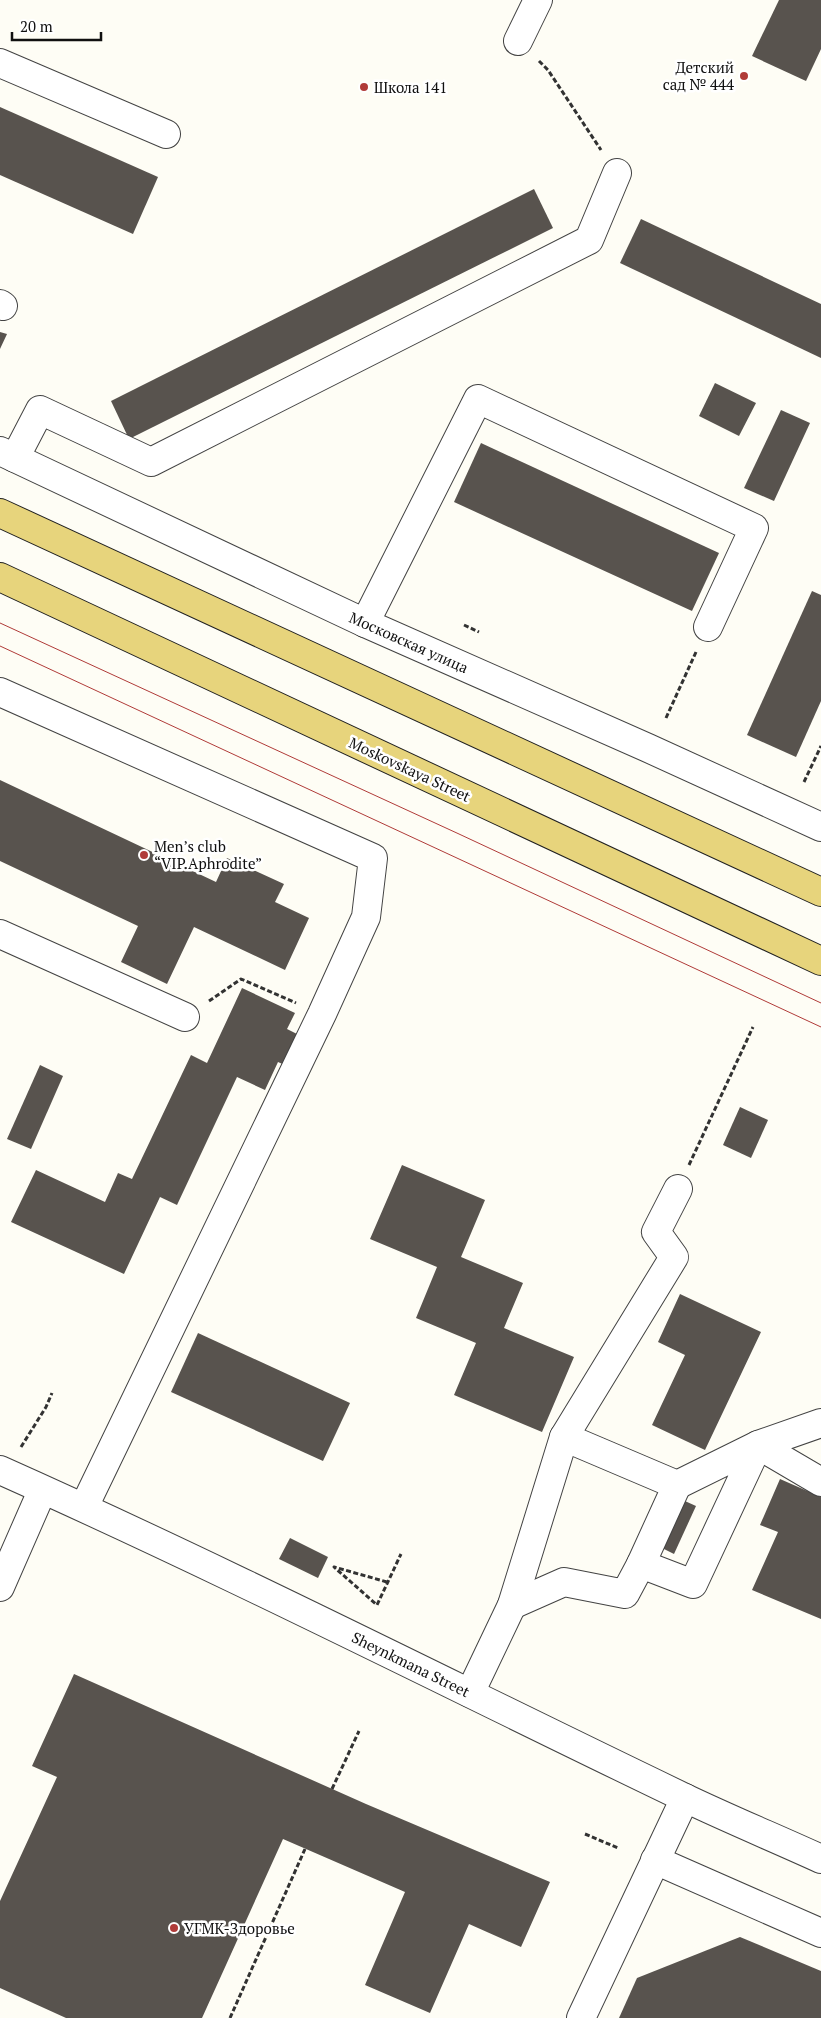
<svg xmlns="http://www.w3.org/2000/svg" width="821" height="2018" viewBox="0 0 821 2018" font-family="'PT Serif',serif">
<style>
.building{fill:#58534e}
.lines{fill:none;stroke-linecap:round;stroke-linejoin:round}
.minor-casing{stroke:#434343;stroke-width:30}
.major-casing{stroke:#212121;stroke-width:30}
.path{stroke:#323232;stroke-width:3;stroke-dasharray:5 2.5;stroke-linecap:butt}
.minor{stroke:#fff;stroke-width:28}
.major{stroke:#e7d47c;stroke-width:28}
.tram{stroke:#b03b39;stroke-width:1}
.poi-dot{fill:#b03b39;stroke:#fff;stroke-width:2}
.labels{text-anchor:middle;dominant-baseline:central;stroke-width:5;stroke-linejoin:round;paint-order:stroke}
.poi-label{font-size:15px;fill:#101010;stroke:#fff;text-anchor:start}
.street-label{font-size:15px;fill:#101010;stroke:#fff}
</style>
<rect width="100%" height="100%" fill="#fefdf5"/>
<!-- building -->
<g class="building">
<polygon points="779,0 821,0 821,49 806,81 752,56"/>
<polygon points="0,107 158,177 133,234 0,175"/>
<polygon points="534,189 553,228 129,439 111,401"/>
<polygon points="641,219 821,304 821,358 620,263"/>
<polygon points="0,332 7,334 0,349"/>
<polygon points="715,383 756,403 739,436 699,416"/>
<polygon points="781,410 810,423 774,501 744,488"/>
<polygon points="481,443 719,553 692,611 454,502"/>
<polygon points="812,591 821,595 821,701 796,757 747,735"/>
<polygon points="0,780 216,882 227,858 284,884 275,902 309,918 285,970 194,927 167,984 121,962 138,926 0,861"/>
<polygon points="242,988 295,1013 287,1029 303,1037 289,1067 278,1062 265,1090 237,1077 177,1205 160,1197 124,1274 11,1222 36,1170 105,1202 118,1173 132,1179 191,1055 207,1063"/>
<polygon points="40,1065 63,1076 31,1149 7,1139"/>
<polygon points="740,1107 768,1120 751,1158 723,1145"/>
<polygon points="402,1165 485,1200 461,1257 523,1283 504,1328 574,1357 542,1432 454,1395 476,1343 416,1318 437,1267 370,1239"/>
<polygon points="680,1294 761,1332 705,1450 652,1425 685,1355 658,1342"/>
<polygon points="198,1333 350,1403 323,1461 171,1392"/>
<polygon points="780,1479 821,1497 821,1619 752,1590 778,1532 760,1525"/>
<polygon points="676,1497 696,1506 674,1554 654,1544"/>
<polygon points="290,1538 328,1557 318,1578 279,1559"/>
<polygon points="74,1674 366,1804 550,1882 521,1947 469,1924 430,2013 365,1985 405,1892 283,1839 202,2018 66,2018 0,1988 0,1901 57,1777 32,1766"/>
<polygon points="740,1937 821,1971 821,2018 619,2018 637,1978"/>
</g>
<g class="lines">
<!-- minor casing -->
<g class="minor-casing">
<g id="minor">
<polyline points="518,41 538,0"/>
<polyline points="0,63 166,134"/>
<polyline points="0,304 3,306"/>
<polyline points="0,451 365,623 648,748 821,827"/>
<polyline points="15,458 40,410 151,462 589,240 617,173"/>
<polyline points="365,623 478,399 754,528 708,627"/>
<polyline points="0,692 373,858 366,917 322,1014 84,1507"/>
<polyline points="0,934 185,1017"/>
<polyline points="821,1423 758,1445 821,1482"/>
<polyline points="564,1437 677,1485 758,1445 693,1584 641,1564"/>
<path d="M 0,1470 C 231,1573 456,1688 683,1797 C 729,1819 775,1838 821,1859"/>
<polyline points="0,1587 42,1491"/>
<polyline points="512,1605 564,1582 625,1594 641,1564 677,1485"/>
<polyline points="470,1693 512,1605 564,1437 674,1257 656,1232 678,1189"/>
<polyline points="655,1860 821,1933"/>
<polyline points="581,2018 685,1798"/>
</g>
</g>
<!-- major casing -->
<g class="major-casing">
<g id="major">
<polyline points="0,513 821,892"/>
<polyline points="0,577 821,961"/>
</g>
</g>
<!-- path -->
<g class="path">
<polyline points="539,61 548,70 601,150"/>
<polyline points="464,625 479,632"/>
<polyline points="666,718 696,652"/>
<polyline points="804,782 821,746"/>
<polyline points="209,1001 241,979 296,1003"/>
<polyline points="689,1165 753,1027"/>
<polyline points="21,1447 46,1407 52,1393"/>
<polyline points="387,1582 334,1567 377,1605 401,1554"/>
<polyline points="332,1789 359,1731"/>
<polyline points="585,1834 618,1848"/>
<polyline points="230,2018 305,1849"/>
</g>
<!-- minor -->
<use href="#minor" class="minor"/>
<!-- major -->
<use href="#major" class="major"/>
<!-- tram -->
<g class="tram">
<polyline points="0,623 459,834 821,1003"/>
<polyline points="0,646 821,1027"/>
</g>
</g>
<!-- markers -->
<g class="poi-dot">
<circle cx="744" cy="76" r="5"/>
<circle cx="364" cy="87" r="5"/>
<circle cx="144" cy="855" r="5"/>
<circle cx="174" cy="1928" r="5"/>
</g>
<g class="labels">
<!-- poi labels -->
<g class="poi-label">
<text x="734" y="67" text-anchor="end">Детский<tspan x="734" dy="17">сад № 444</tspan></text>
<text x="374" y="87">Школа 141</text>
<text x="154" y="846">Men’s club<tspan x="154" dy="17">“VIP.Aphrodite”</tspan></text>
<text x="184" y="1928">УГМК-Здоровье</text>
</g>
<!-- street labels -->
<g class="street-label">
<text transform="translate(409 642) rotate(24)">Московская улица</text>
<text transform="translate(410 769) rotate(25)">Moskovskaya Street</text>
<text transform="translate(411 1664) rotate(26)">Sheynkmana Street</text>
</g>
</g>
<!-- scale -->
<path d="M12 32v8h89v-8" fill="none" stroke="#101010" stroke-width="2.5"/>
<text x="20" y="32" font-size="15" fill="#101010" stroke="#ffffff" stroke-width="4" paint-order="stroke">20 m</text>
</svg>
